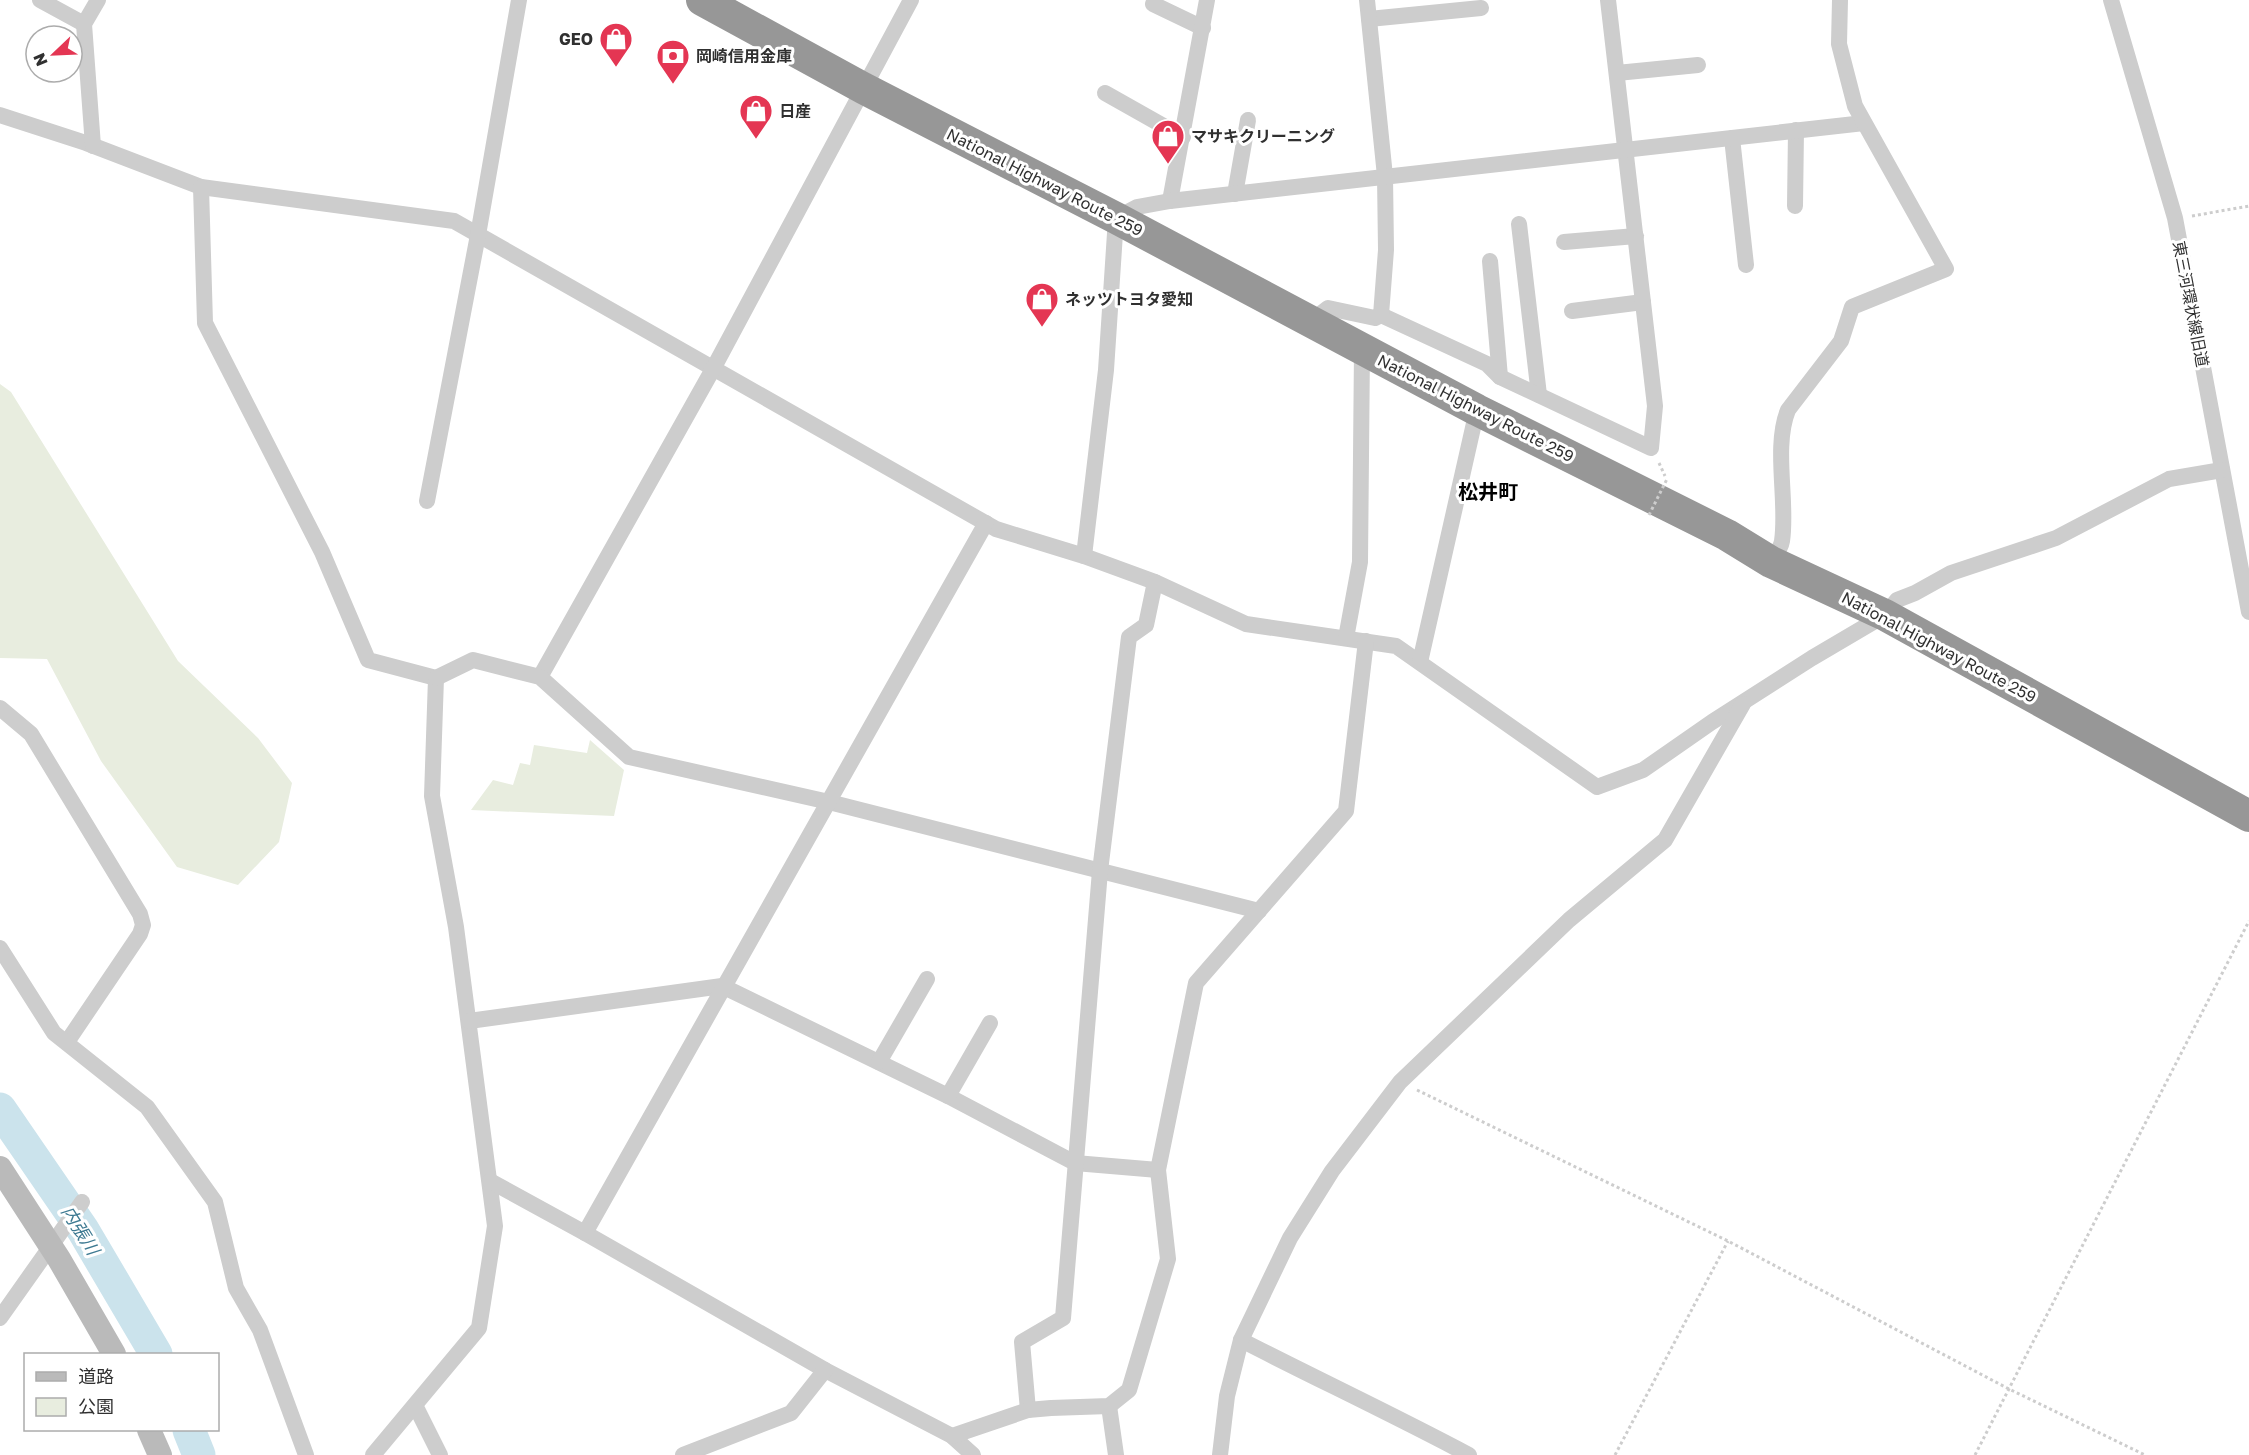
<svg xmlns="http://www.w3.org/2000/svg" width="2249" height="1455" viewBox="0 0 2249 1455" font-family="'Golos Text','Noto Sans JP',sans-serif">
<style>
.green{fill:#e8eddf}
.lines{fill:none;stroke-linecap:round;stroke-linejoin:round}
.river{stroke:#cbe3ec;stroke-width:33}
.path{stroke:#cdcdcd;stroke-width:3;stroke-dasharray:3 3;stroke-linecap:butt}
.street{stroke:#cdcdcd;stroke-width:16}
.secondary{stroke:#bababa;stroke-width:24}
.highway{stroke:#979797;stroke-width:32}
.path-bridge{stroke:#cdcdcd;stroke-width:3;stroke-dasharray:3 3;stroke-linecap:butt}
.labels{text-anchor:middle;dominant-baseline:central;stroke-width:6;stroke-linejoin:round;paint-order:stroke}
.poi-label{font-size:16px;font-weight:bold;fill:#303030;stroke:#fff;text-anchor:start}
.street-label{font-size:16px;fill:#303030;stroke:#fff}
.water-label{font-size:18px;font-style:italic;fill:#3e7a92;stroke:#fff}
.quarter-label{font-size:20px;font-weight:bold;fill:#000;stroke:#fff}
</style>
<rect width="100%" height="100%" fill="#fff"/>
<!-- green -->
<g class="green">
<polygon points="0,384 11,392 178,661 258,738 292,783 279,842 238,885 177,867 101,761 47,659 0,658"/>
<polygon points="590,740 624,770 614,816 471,810 493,780 513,785 520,763 530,765 534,745 587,753"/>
</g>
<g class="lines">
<!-- river -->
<g class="river">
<polyline points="0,1109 83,1230 156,1354"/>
<polyline points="189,1430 199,1455"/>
</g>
<!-- path -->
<g class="path">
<polyline points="2192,216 2249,206"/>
<polyline points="1659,463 1665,476"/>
<polyline points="1417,1090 1728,1241 2009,1389 2145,1455"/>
<polyline points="1615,1455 1728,1241"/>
<polyline points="1975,1455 2249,921"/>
</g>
<!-- street -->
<g class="street">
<polyline points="40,0 84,24"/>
<polyline points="2111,0 2175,218 2249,612"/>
<polyline points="1153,4 1203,28"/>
<polyline points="1369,19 1481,8"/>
<polyline points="1617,73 1698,65"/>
<polyline points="1105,93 1183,137"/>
<polyline points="0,115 86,143 201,187 454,221 996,529 1084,556 1155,582 1246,624 1396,646 1597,787 1643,770 1712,722 1812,658 1885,615 1897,600 1915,593 1951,573 2056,538 2169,479 2222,470"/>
<polyline points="1732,138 1746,265"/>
<polyline points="93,146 84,24 98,0"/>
<polyline points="201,187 205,323 322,552 368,660 436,678 432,796 456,927 495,1226 479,1328 373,1455"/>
<polyline points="1235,194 1248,120"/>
<polyline points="1170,201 1207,0"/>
<polyline points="1795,206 1796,130"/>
<polyline points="1519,224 1539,395"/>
<polyline points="1564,242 1636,236"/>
<polyline points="1490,261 1500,377"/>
<polyline points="1572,311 1643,302"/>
<polyline points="1381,315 1487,364 1500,377 1651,448 1655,406 1608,0"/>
<polyline points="1310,322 1328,308 1375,318 1381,315 1386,250 1385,176 1367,0"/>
<polyline points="427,501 478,235 519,0"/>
<polyline points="1084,556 1106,370 1116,218 1137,207 1170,201 1864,123"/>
<path d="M 1771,562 C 1775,556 1781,548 1782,541 C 1788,502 1773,447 1788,410 L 1841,341 L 1852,307 L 1946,269 L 1855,106 L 1839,44 L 1840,0"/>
<polyline points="1346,638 1360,562 1362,349"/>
<polyline points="1420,662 1477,410"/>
<polyline points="540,677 713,369 911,0"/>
<polyline points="436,678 473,660 540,677 629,757 829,802 1259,911"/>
<polyline points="0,708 31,734 140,914 143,925 140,934 67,1042"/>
<polyline points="0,948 54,1033 147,1107 215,1202 236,1288 260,1330 306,1455"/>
<polyline points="469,1021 722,986 948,1096 1075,1163 1158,1170"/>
<polyline points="879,1062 927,979"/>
<polyline points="948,1096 990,1023"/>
<polyline points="490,1181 585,1233 825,1370 952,1436 973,1455"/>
<path d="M 585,1233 C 717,995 853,760 986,523"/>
<polyline points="0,1318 82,1202"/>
<path d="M 1241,1340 C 1317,1379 1394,1415 1469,1455"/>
<polyline points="415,1405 440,1455"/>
<polyline points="1109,1406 1116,1455"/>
<polyline points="1028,1410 1022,1342 1063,1318 1100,871 1129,637 1146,625 1155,582"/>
<polyline points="952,1436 1028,1410 1051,1408 1109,1406 1129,1390 1168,1259 1158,1170 1196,983 1346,811 1366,641"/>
<polyline points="683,1455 791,1413 825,1370"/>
<polyline points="1220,1455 1227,1396 1241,1340 1290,1238 1332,1171 1400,1082 1569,920 1665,840 1743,704"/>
</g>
<!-- secondary -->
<g class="secondary">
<polyline points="0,1168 59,1259 114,1354"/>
<polyline points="149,1430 160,1455"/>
</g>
<!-- highway -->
<polyline class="highway" points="702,0 863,88 1116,218 1477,410 1727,535 1771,562 1885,615 2249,816"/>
<!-- path-bridge -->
<polyline class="path-bridge" points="1649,515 1667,479"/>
</g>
<!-- icons -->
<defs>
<g id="shop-pin" transform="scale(1.725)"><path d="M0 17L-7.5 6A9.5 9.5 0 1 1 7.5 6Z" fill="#e43653" stroke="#fff"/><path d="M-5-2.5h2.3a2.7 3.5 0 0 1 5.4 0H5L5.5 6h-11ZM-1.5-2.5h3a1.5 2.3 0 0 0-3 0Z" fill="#fff"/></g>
<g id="bank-pin" transform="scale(1.725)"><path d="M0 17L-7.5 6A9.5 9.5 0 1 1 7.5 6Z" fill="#e43653" stroke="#fff"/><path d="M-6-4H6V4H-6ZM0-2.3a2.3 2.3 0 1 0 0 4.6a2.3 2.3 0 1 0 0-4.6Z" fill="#fff"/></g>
</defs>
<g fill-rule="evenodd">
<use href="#shop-pin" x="616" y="39"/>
<use href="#bank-pin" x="673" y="56"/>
<use href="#shop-pin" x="756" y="111"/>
<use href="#shop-pin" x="1168" y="136"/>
<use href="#shop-pin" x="1042" y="299"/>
</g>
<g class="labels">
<!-- poi labels -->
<g class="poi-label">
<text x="593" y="39" text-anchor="end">GEO</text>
<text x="696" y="56">岡崎信用金庫</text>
<text x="779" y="111">日産</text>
<text x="1191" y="136">マサキクリーニング</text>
<text x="1065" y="299">ネッツトヨタ愛知</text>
</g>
<!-- street labels -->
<g class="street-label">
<text transform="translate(1045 182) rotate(27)">National Highway Route 259</text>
<text transform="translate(2191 304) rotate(79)">東三河環状線旧道</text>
<text transform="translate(1476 408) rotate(27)">National Highway Route 259</text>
<text transform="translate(1939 647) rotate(28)">National Highway Route 259</text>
</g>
<!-- water labels -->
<g class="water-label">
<text transform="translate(81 1230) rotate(58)">内張川</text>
</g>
<!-- quarter labels -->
<g class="quarter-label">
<text x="1488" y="491">松井町</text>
</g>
</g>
<!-- legend -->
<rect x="24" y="1353" width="195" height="78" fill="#ffffff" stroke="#acacac" stroke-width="1.5"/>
<rect x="36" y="1372" width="30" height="9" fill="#bababa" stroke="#acacac" stroke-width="1.5"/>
<text x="78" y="1383" font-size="18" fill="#303030">道路</text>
<rect x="36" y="1398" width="30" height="18" fill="#e8eddf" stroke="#acacac" stroke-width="1.5"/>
<text x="78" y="1413" font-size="18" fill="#303030">公園</text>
<!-- north arrow -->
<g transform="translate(54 54) rotate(247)"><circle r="28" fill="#ffffff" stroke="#acacac" stroke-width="1.5"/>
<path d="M0-4.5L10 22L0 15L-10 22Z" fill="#e43653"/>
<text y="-9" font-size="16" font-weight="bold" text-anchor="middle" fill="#303030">N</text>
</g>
</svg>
